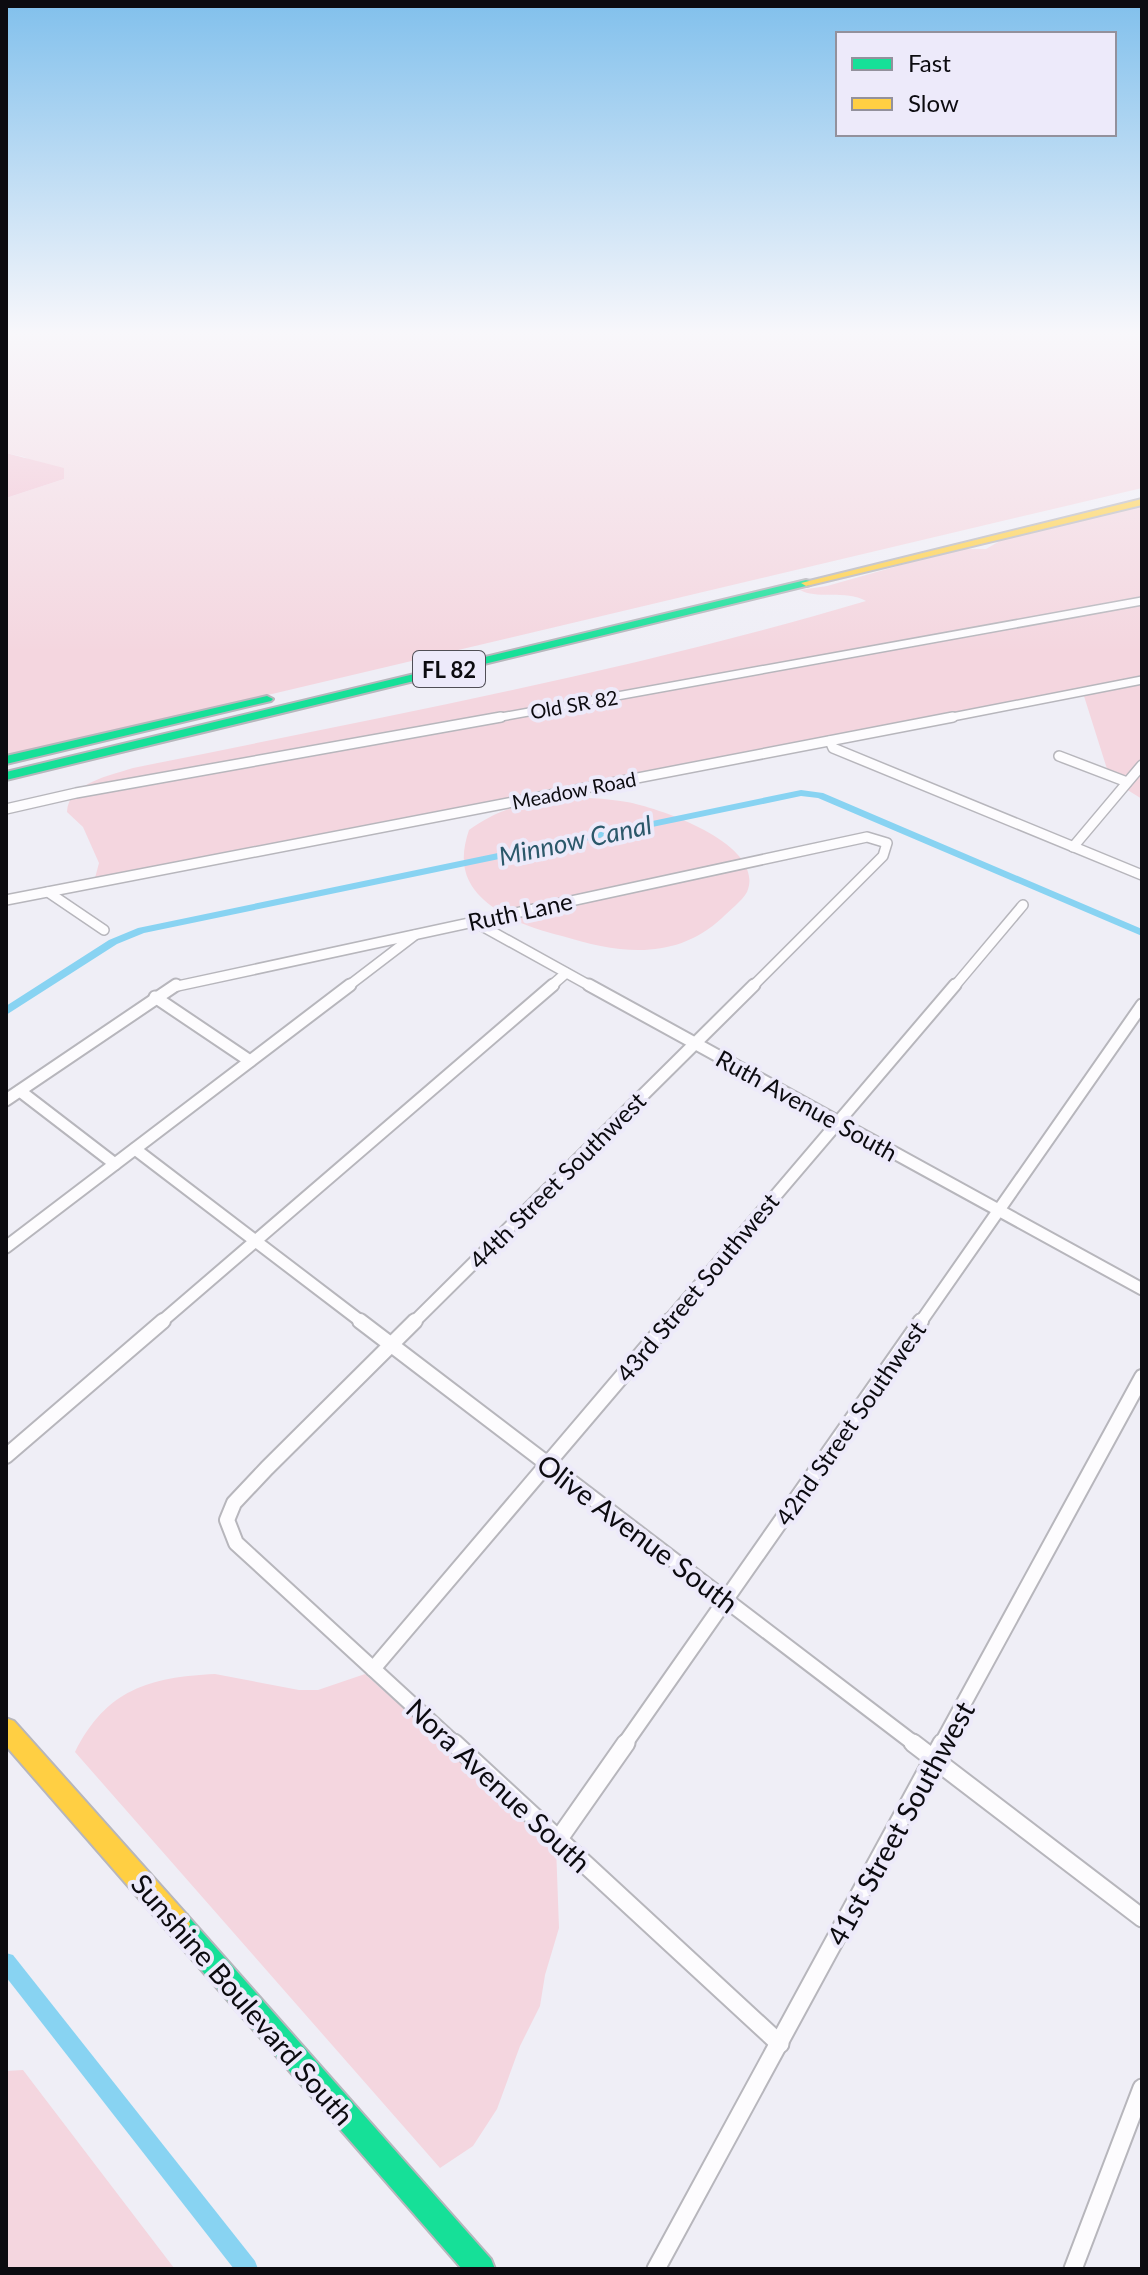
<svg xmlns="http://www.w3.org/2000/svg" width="1148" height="2275" viewBox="0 0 1148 2275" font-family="Lato,sans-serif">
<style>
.green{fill:#f4d6df}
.forest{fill:#f3bfcf}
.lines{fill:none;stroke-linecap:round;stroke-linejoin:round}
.canal{fill:#88d3f2;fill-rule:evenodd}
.street-far4-casing{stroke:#b7b6bc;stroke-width:10}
.street-far3-casing{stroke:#b7b6bc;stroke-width:12}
.street-far2-casing{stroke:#b7b6bc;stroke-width:15}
.street-far1-casing{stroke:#b7b6bc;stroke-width:18}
.street-casing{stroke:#b7b6bc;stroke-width:21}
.fast-casing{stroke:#b7b6bc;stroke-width:4}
.slow-casing{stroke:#b7b6bc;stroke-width:4}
.street-far4{stroke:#fdfcfe;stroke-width:7}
.street-far3{stroke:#fdfcfe;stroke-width:9}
.street-far2{stroke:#fdfcfe;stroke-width:11}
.street-far1{stroke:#fdfcfe;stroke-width:14}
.street{stroke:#fdfcfe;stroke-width:17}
.fast{fill:#16e098;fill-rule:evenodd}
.slow{fill:#ffcf43;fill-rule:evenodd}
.labels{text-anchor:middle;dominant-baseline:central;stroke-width:8;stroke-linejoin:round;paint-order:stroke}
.far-street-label{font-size:20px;fill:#0c0b10;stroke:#edeafa}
.shield{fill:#edeafa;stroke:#504e56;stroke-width:2}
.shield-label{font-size:22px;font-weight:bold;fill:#0c0b10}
.street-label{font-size:24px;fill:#0c0b10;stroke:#edeafa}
.water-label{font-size:26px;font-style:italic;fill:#2b586a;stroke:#edeafa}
.near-street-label{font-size:28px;fill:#0c0b10;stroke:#edeafa}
</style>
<rect width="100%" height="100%" fill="#efeef6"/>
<!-- green -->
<g class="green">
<polygon points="6,334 1142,334 1142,488 6,757 6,498 64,479 24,457 6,453"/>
<path d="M 1142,506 L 1142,799 L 1126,789 L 1108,772 L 1083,693 L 95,878 L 99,863 L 83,827 L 67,812 C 68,783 112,775 133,768 C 379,718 626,672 866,601 C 845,589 818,600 800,590 L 827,586 L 958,549 L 986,549 L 1005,538 Z"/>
<path d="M 560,796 C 582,798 605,798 627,802 C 659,808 767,844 747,892 C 742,901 729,911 722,918 C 674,962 618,953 562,936 C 542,931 523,925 505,915 C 470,894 455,871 469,830 C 497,809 525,803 560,796 Z"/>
<path d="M 215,1674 L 299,1690 L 318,1690 L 365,1674 L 556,1846 L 559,1928 L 545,1975 L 540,2006 L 520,2046 L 497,2109 L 473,2146 L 440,2168 L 75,1752 C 106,1690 149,1677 215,1674 Z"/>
<polygon points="23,2070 174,2268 175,2269 6,2269 6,2071"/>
</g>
<!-- forest -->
<polygon class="forest" points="6,453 64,468 64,479 6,498"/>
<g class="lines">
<!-- canal -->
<g class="canal">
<polygon points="801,790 823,793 1142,929 1142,936 818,798 801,796 144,933 117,944 6,1015 6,1006 109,940 138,928"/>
<polygon points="6,1953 13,1955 255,2261 258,2269 234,2269 6,1977"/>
</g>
<!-- street-far4 casing -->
<g class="street-far4-casing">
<g id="street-far4">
<polyline points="490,719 1142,601"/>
<polyline points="942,719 1142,680"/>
</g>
</g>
<!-- street-far3 casing -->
<g class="street-far3-casing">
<g id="street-far3">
<polyline points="830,741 833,748 1142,875"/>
<polyline points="1059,756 1127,782"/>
<polyline points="6,809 76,793 501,717"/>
<polyline points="1073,847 1142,765"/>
<polyline points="48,892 104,930"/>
<polyline points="6,900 953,717"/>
<polyline points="473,921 592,987"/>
<polyline points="173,987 867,837 887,843 883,856 752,987"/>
<polyline points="347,987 415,935"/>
<polyline points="550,987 566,973"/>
<polyline points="954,987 1023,905"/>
</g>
</g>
<!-- street-far2 casing -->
<g class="street-far2-casing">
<g id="street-far2">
<polyline points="589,985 1142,1289"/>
<polyline points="155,997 250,1061"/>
<polyline points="20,1091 115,1164"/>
<polyline points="6,1100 176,985"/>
<polyline points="135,1149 363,1323"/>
<polyline points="6,1247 350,985"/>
<polyline points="160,1323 553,985"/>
<polyline points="413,1323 754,985"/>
<polyline points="667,1323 955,985"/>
<polyline points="920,1323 1142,1005"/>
</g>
</g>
<!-- street-far1 casing -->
<g class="street-far1-casing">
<g id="street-far1">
<polyline points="360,1321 916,1745"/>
<polyline points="415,1321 267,1468 234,1503 227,1520 236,1543 456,1745"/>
<polyline points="6,1456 163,1321"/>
<polyline points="373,1669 669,1321"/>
<polyline points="624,1745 921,1321"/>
<polyline points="941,1745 1142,1377"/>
</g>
</g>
<!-- street casing -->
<g class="street-casing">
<g id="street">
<polyline points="454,1743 780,2044"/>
<polyline points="913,1743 1142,1918"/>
<polyline points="558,1840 626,1743"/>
<polyline points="656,2269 942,1743"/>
<polyline points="1073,2269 1142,2088"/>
</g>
</g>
<!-- fast casing -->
<g class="fast-casing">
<g id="fast">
<polygon points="806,580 810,581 810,585 6,780 6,772"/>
<polygon points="267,696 273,699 271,701 6,764 6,756"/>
<polygon points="178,1912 187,1915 491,2259 495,2269 462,2269 169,1933 166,1924 169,1915"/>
</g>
</g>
<!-- slow casing -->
<g class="slow-casing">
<g id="slow">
<polygon points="1142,499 1142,505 806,586 801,583"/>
<polygon points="6,1718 14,1721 187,1915 190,1924 187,1933 178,1936 169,1933 6,1746"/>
</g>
</g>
<!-- street-far4 -->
<use href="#street-far4" class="street-far4"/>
<!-- street-far3 -->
<use href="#street-far3" class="street-far3"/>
<!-- street-far2 -->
<use href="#street-far2" class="street-far2"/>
<!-- street-far1 -->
<use href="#street-far1" class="street-far1"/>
<!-- street -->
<use href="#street" class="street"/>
<!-- fast -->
<use href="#fast" class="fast"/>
<!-- slow -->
<use href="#slow" class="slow"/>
</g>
<!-- sky -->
<linearGradient id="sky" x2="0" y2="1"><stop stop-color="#81c0ec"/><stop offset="0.51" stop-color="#f8f7fb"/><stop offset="1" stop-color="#f8f7fb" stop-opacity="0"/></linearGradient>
<rect width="1148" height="653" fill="url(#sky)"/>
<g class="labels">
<!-- far-street labels -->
<g class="far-street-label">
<text transform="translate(574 704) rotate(-10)">Old SR 82</text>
<text transform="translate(574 790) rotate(-11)">Meadow Road</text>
</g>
<!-- shield labels -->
<rect class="shield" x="413" y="651" width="72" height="36" rx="6"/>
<g class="shield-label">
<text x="449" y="669">FL 82</text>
</g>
<!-- street labels -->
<g class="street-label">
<text transform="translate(520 911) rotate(-12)">Ruth Lane</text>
<text transform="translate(807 1105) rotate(29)">Ruth Avenue South</text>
<text transform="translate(557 1180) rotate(-45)">44th Street Southwest</text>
<text transform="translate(697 1287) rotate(-50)">43rd Street Southwest</text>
<text transform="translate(850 1423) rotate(-55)">42nd Street Southwest</text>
</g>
<!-- water labels -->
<g class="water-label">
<text transform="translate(575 840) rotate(-12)">Minnow Canal</text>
</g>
<!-- near-street labels -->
<g class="near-street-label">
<text transform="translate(638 1533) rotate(37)">Olive Avenue South</text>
<text transform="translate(499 1785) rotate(43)">Nora Avenue South</text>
<text transform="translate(900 1823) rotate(-61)">41st Street Southwest</text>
<text transform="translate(243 1999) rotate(49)">Sunshine Boulevard South</text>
</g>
</g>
<!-- border -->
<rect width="1148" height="2275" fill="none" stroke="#0c0b10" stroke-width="16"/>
<!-- legend -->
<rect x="836" y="32" width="280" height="104" fill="#edeafa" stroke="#93919c" stroke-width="2"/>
<rect x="852" y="58" width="40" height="12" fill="#16e098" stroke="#93919c" stroke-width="2"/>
<text x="908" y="72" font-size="24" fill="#0c0b10">Fast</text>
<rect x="852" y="98" width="40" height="12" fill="#ffcf43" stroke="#93919c" stroke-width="2"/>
<text x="908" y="112" font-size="24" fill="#0c0b10">Slow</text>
</svg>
